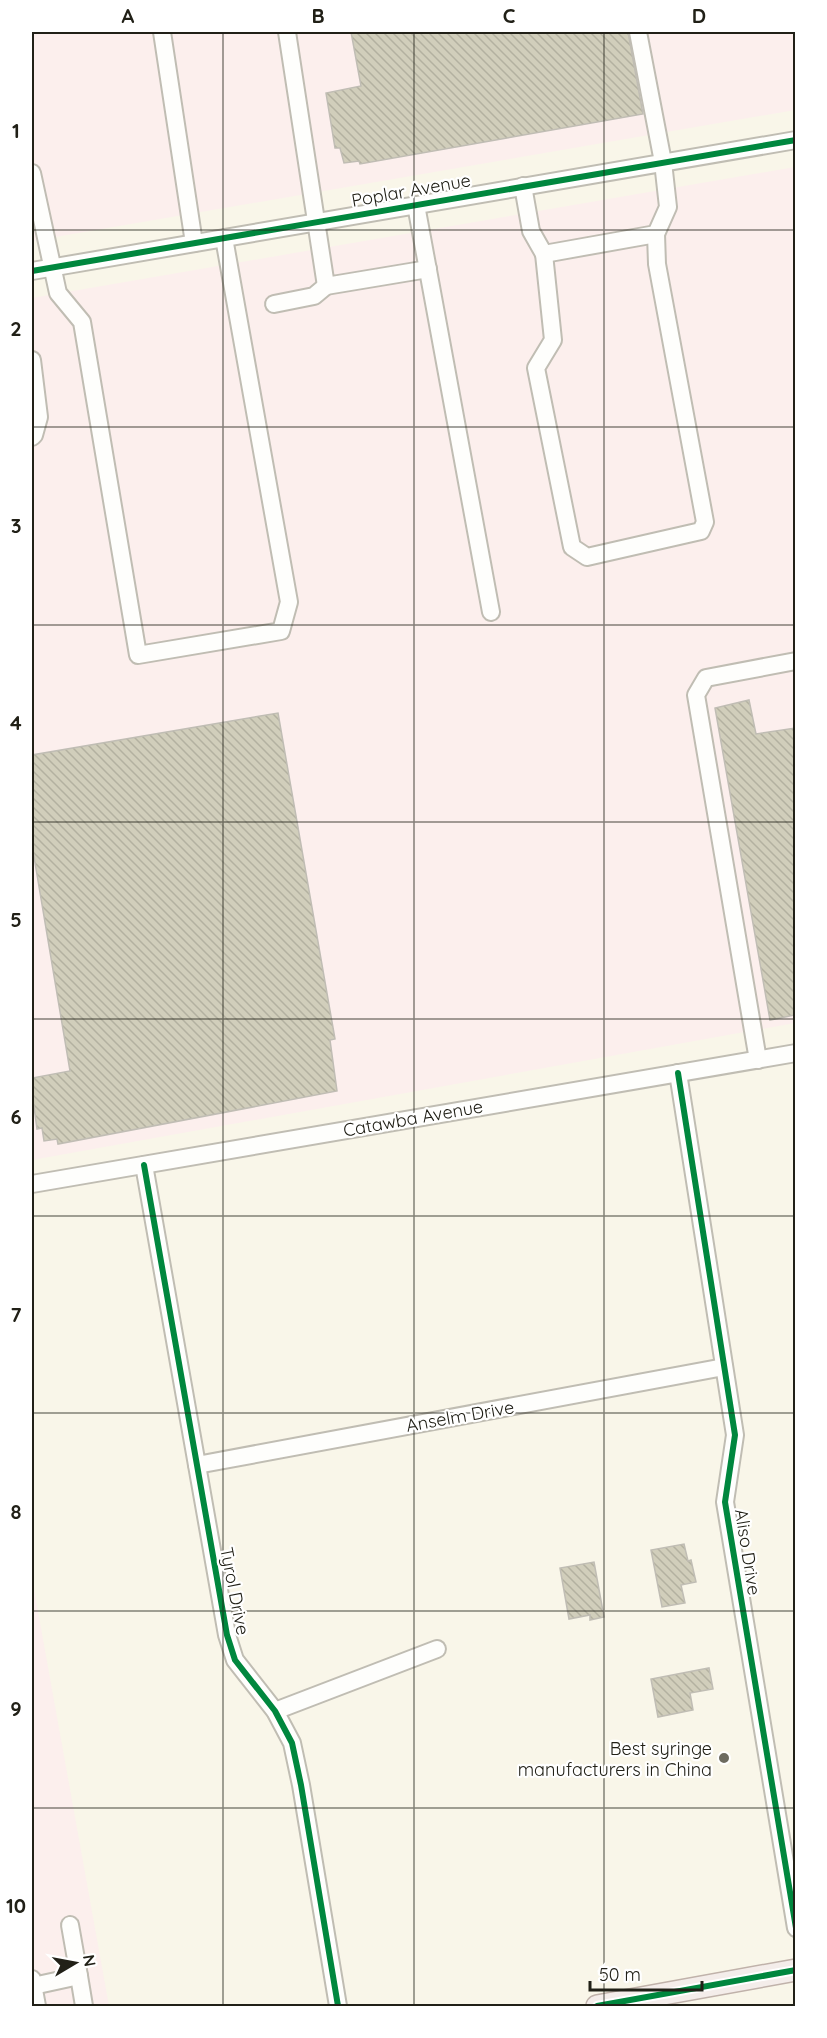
<svg xmlns="http://www.w3.org/2000/svg" width="827" height="2038" viewBox="0 0 827 2038" font-family="Quicksand,sans-serif">
<style>
.industrial{fill:#fcefed}
.building{fill:url(#building-back-hatch);stroke:#c0bdb4;stroke-width:1.5}
.lines{fill:none;stroke-linecap:round;stroke-linejoin:round}
.minor-casing{stroke:#c0bdb3;stroke-width:20}
.major-casing{stroke:#c0b2aa;stroke-width:24}
.minor{stroke:#fefefc;stroke-width:16}
.major{stroke:#f4edea;stroke-width:21}
.cycleway-casing{stroke:#fff;stroke-width:10}
.cycleway{stroke:#00873e;stroke-width:6}
.grid{fill:none;stroke:#212017;stroke-width:1.5;stroke-opacity:0.55}
.poi-dot{fill:#6d6b60;stroke:#fff;stroke-width:2}
.labels{text-anchor:middle;dominant-baseline:central;stroke-width:4.5;stroke-linejoin:round;paint-order:stroke}
.street-label{font-size:18px;fill:#212017;stroke:#fff}
.poi-label{font-size:18px;fill:#212017;stroke:#fff;text-anchor:end}
.neatline{fill:none;stroke:#212017;stroke-width:2}
.grid-label{font-size:20px;text-anchor:middle;font-weight:bold;fill:#212017}
</style>
<defs>
<pattern id="building-back-hatch" width="6" height="6" patternUnits="userSpaceOnUse" patternTransform="scale(1.5)"><rect width="6" height="6" fill="#d1cebb"/><path d="M-1 5l2 2M0 0l6 6M5-1l2 2" fill="none" stroke="#b3b1a0"/></pattern>
</defs>
<rect width="100%" height="100%" fill="#f9f6e9"/>
<!-- industrial -->
<g class="industrial">
<polygon points="32,32 795,32 795,110 32,241"/>
<polygon points="795,167 795,1023 32,1160 32,298"/>
<polygon points="32,1578 109,2006 32,2006"/>
</g>
<!-- building -->
<g class="building">
<polygon points="351,32 628,32 643,114 360,164 359,161 344,163 340,148 335,148 326,93 361,86"/>
<polygon points="749,700 756,734 795,728 795,1015 770,1020 715,708"/>
<polygon points="278,713 335,1039 330,1040 337,1091 58,1144 57,1139 44,1141 42,1128 37,1129 32,1092 32,1078 70,1071 32,845 32,755"/>
<polygon points="684,1544 688,1561 691,1560 696,1582 681,1585 685,1603 662,1607 651,1550"/>
<polygon points="594,1562 604,1617 590,1620 590,1615 569,1619 560,1568"/>
<polygon points="709,1668 713,1689 690,1693 693,1710 658,1717 651,1679"/>
</g>
<g class="lines">
<!-- minor casing -->
<g class="minor-casing">
<g id="minor">
<polyline points="162,32 194,243"/>
<polyline points="287,32 326,286 428,269"/>
<polyline points="32,173 58,293 82,322 138,655 281,631 289,602 224,238"/>
<polyline points="523,186 531,231 544,254 656,234 668,207 663,162 638,32"/>
<polyline points="416,205 491,612"/>
<polyline points="544,254 553,340 536,368 572,547 587,557 701,531 705,522 657,264 656,234"/>
<polyline points="32,271 796,140"/>
<polyline points="274,304 314,296 326,286"/>
<polyline points="32,360 39,417 34,435 32,437"/>
<polyline points="758,1060 696,695 706,678 796,661"/>
<polyline points="678,1073 735,1435 725,1502 796,1928"/>
<polyline points="144,1165 227,1635 235,1660 275,1711 292,1743 301,1785 338,2006"/>
<polyline points="32,1184 796,1053"/>
<polyline points="197,1465 724,1367"/>
<polyline points="275,1711 437,1649"/>
<polyline points="79,1976 84,2006"/>
<polyline points="32,1979 37,2006"/>
<polyline points="33,1986 79,1976 70,1925"/>
</g>
</g>
<!-- major casing -->
<g class="major-casing">
<polyline id="major" points="597,2006 796,1970"/>
</g>
<!-- minor -->
<use href="#minor" class="minor"/>
<!-- major -->
<use href="#major" class="major"/>
<!-- cycleway casing -->
<g class="cycleway-casing">
<g id="cycleway">
<polyline points="32,271 796,140"/>
<polyline points="678,1073 735,1435 725,1502 796,1928"/>
<polyline points="144,1165 227,1635 235,1660 275,1711 292,1743 301,1785 338,2006"/>
<polyline points="597,2006 796,1970"/>
</g>
</g>
<!-- cycleway -->
<use href="#cycleway" class="cycleway"/>
</g>
<!-- grid -->
<path class="grid" d="M 223,32 L 223,2006M 414,32 L 414,2006M 604,32 L 604,2006M 32,230 L 796,230M 32,427 L 796,427M 32,625 L 796,625M 32,822 L 796,822M 32,1019 L 796,1019M 32,1216 L 796,1216M 32,1413 L 796,1413M 32,1611 L 796,1611M 32,1808 L 796,1808"/>
<!-- markers -->
<circle class="poi-dot" cx="724" cy="1758" r="6"/>
<g class="labels">
<!-- street labels -->
<g class="street-label">
<text transform="translate(411 190) rotate(-10)">Poplar Avenue</text>
<text transform="translate(413 1118) rotate(-10)">Catawba Avenue</text>
<text transform="translate(460 1416) rotate(-10)">Anselm Drive</text>
<text transform="translate(748 1552) rotate(81)">Aliso Drive</text>
<text transform="translate(235 1591) rotate(79)">Tyrol Drive</text>
</g>
<!-- poi labels -->
<g class="poi-label">
<text x="712" y="1748">Best syringe<tspan x="712" dy="21">manufacturers in China</tspan></text>
</g>
</g>
<!-- border -->
<rect width="827" height="2038" fill="none" stroke="#ffffff" stroke-width="66"/>
<!-- north arrow -->
<g transform="translate(75 1963) rotate(80)" stroke="#ffffff" stroke-width="4.5" paint-order="stroke">
<path d="M0-4.5L10 22L0 15L-10 22Z" fill="#212017"/>
<text y="-9" font-size="16" font-weight="bold" text-anchor="middle" fill="#212017">N</text>
</g>
<!-- scale -->
<path d="M590 1981v9h112v-9" fill="none" stroke="#212017" stroke-width="3"/>
<text x="599" y="1981" font-size="18" fill="#212017" stroke="#ffffff" stroke-width="4.5" paint-order="stroke">50 m</text>
<rect x="33" y="33" width="761" height="1972" class="neatline"/>
<g class="grid-label">
<text x="128" y="23">A</text>
<text x="318" y="23">B</text>
<text x="509" y="23">C</text>
<text x="699" y="23">D</text>
<text x="16" y="138">1</text>
<text x="16" y="336">2</text>
<text x="16" y="533">3</text>
<text x="16" y="730">4</text>
<text x="16" y="927">5</text>
<text x="16" y="1124">6</text>
<text x="16" y="1322">7</text>
<text x="16" y="1519">8</text>
<text x="16" y="1716">9</text>
<text x="16" y="1913">10</text>
</g>
</svg>
